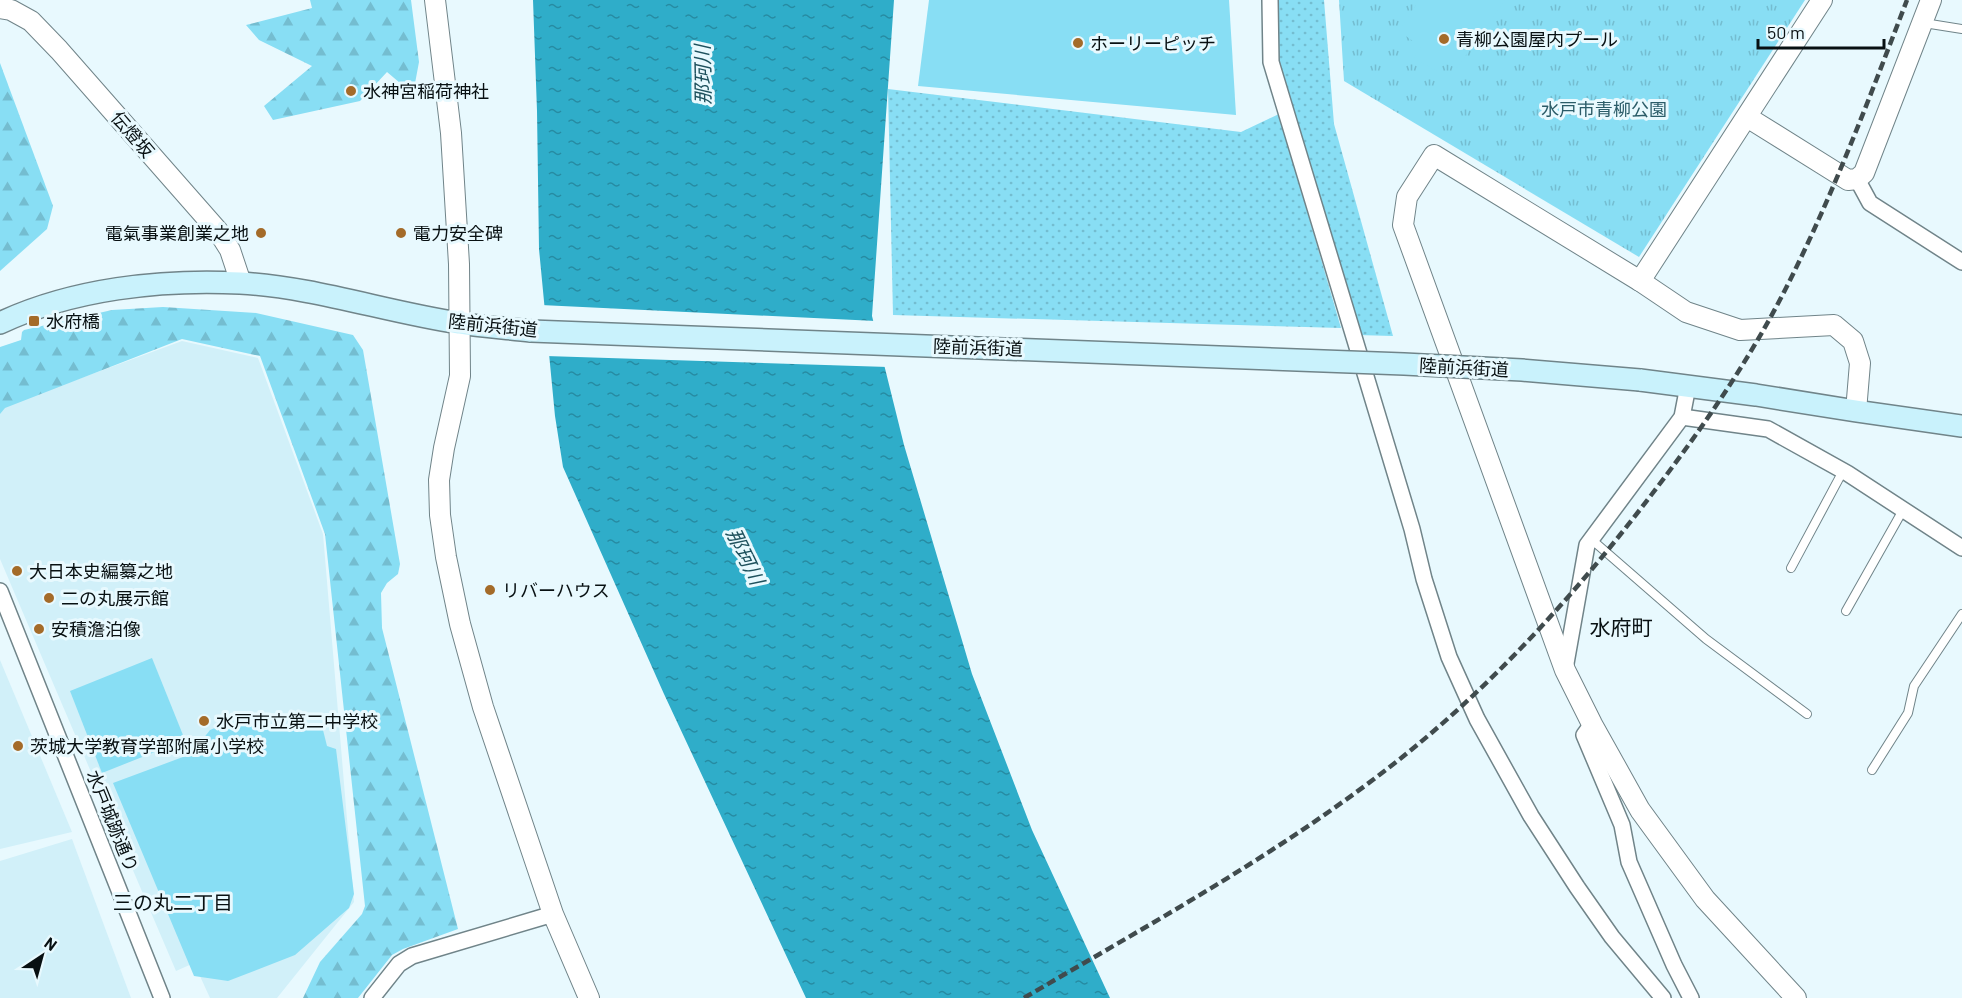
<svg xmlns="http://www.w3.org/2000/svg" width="1962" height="998" viewBox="0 0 1962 998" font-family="Barlow,'Noto Sans JP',sans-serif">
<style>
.built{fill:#d1f0f9}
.grass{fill:url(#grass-dots)}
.forest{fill:url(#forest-firs)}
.park{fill:url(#park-tufts)}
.garden{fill:#88def4}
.water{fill:url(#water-ripples)}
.pier{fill:#e8f9fe}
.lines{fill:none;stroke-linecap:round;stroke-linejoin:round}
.service-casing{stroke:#708489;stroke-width:10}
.minor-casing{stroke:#708489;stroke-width:18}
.tertiary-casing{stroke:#708489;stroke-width:22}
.secondary-casing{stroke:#708489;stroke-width:24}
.service{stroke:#fff;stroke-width:8}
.minor{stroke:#fff;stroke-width:15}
.tertiary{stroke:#fff;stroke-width:20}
.secondary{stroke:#c9f2fc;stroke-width:21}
.rail{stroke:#404b4d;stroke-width:4.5;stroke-dasharray:9 4.5;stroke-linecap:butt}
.secondary-bridge-casing{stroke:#708489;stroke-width:24;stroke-linecap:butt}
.secondary-bridge{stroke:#c9f2fc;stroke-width:21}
.poi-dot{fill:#a46b29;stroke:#e8f9fe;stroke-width:2}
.labels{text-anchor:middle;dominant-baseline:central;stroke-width:6;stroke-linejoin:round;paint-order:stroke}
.poi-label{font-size:18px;fill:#081012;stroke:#e8f9fe;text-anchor:start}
.park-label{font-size:18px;fill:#2b5c68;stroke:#e8f9fe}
.street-label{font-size:18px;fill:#081012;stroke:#e8f9fe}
.water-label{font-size:20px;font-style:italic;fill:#1e515d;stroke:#e8f9fe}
.neighbourhood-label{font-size:20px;fill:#081012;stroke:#e8f9fe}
.quarter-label{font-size:21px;fill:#081012;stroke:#e8f9fe}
</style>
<defs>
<pattern id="grass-dots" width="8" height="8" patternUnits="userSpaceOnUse" patternTransform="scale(1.5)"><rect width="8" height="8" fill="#88def4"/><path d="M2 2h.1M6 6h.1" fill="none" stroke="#74bdd0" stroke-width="1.8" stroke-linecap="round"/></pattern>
<pattern id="forest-firs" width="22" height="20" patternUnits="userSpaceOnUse" patternTransform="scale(1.5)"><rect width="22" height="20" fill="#88def4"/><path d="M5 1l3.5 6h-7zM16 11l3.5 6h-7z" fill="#74bdd0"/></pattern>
<pattern id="park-tufts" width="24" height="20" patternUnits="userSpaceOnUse" patternTransform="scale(1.5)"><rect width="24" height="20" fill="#88def4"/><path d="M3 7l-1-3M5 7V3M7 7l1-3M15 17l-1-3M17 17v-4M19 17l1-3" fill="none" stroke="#74bdd0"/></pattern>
<pattern id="water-ripples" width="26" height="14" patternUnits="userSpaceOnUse" patternTransform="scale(1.5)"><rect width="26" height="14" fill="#2fadc9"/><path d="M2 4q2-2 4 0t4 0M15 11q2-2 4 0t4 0" fill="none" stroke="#268ba2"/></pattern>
</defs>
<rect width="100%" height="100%" fill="#e8f9fe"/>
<!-- built -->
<g class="built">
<polygon points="182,341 258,358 323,534 354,902 277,998 210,998 194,963 176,971 0,559 0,404 73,381"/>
<polygon points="0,660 72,832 0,849"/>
<polygon points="72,839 131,998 0,998 0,861"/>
</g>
<!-- grass -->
<g class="grass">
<polygon points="1277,0 1324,0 1334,124 1393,336 1357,335 1276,65"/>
<polygon points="888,89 1241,132 1279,114 1341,328 893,315"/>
</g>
<!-- forest -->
<g class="forest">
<polygon points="310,0 411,0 419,62 413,94 387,72 360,101 273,120 264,106 312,66 259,40 246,25 312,8"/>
<polygon points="0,63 53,206 47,229 0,271"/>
<polygon points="163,307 256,313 353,335 363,350 400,564 398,574 387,583 381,593 382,628 458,929 403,949 392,955 358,998 303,998 320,962 362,914 365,906 325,534 260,356 182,339 5,408 0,414 0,347 21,340 22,332 24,330 112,310"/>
</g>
<!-- park -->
<polygon class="park" points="1339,0 1805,0 1639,257 1344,81"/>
<!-- garden -->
<g class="garden">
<polygon points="929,0 1229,0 1236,115 918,86"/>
<polygon points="1419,0 1505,0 1457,68 1443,63 1436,71 1414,58 1421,47 1399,31"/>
<polygon points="152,658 185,740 102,773 70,691"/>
<polygon points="224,724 323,730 327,746 336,749 354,894 349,908 295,955 228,981 194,976 113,783 191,754 210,730"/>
</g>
<!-- water -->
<polygon class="water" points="533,0 894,0 872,316 904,445 972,674 1032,830 1110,998 806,998 664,694 563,467 555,416 539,249 537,111"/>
<!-- pier -->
<polygon class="pier" points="541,305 876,321 888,367 546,356"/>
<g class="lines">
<!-- service casing -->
<g class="service-casing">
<g id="service">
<polyline points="1924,23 1962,29"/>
<polyline points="1591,539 1706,639 1807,714"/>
<polyline points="1791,568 1843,471"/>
<polyline points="1846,611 1903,510"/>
<polyline points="1872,770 1908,713 1914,686 1962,614"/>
</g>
</g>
<!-- minor casing -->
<g class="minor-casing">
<g id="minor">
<polyline points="1270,0 1271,62 1412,529 1424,579 1449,657 1477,719 1531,816 1577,887 1612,937 1663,998"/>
<polyline points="1857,179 1870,203 1962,262"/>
<polyline points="1682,417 1768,429 1847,473 1962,548"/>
<polyline points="0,591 162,998"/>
<polyline points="1565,669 1587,545 1682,417 1688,386"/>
<polyline points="1592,724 1584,735 1622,825 1629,862 1674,965 1691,998"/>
<polyline points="372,998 399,964 412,956 553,914"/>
</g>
</g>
<!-- tertiary casing -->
<g class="tertiary-casing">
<g id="tertiary">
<polyline points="435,0 451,133 459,264 460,376 444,448 439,480 440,515 446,557 460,624 483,707 553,914 589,998"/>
<polyline points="0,8 11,10 31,21 59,50 218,231 230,250 241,283"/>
<polyline points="1747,117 1848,180 1857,179 1864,173 1931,0"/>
<polyline points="1640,281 1822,0"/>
<polyline points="1796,998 1705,899 1640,810 1592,724 1565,670 1403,225 1407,197 1434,155 1640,281 1686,312 1740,330 1834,325 1853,341 1860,363 1856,411"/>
</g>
</g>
<!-- secondary casing -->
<g class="secondary-casing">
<g id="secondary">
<path d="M 0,323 C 72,289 161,279 240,283 C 314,287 386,312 459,323 C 482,327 507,328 531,331"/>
<polyline points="1640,380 1756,395 1856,411 1962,426"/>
</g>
</g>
<!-- service -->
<use href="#service" class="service"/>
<!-- minor -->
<use href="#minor" class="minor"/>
<!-- tertiary -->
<use href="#tertiary" class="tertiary"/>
<!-- secondary -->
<use href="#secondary" class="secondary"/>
<!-- rail -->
<path class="rail" d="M 1024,998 C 1143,928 1264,862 1374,779 C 1481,699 1572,599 1652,494 C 1701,430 1747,364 1784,292 C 1832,198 1869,99 1907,0"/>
<!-- secondary-bridge casing -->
<g class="secondary-bridge-casing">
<polyline id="secondary-bridge" points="531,331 1404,364 1522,370 1640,380"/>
</g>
<!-- secondary-bridge -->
<use href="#secondary-bridge" class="secondary-bridge"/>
</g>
<!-- markers -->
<g class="poi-dot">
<circle cx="1444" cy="39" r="6"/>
<circle cx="1078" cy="43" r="6"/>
<circle cx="351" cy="91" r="6"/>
<circle cx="261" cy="233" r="6"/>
<circle cx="401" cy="233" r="6"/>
<rect x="28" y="315" width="12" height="12" rx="3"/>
<circle cx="17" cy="571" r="6"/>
<circle cx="490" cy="590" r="6"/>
<circle cx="49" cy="598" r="6"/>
<circle cx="39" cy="629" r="6"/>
<circle cx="204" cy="721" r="6"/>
<circle cx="18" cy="746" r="6"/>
</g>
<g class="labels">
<!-- poi labels -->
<g class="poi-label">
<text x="1456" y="39">青柳公園屋内プール</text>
<text x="1090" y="43">ホーリーピッチ</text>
<text x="363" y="91">水神宮稲荷神社</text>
<text x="249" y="233" text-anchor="end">電氣事業創業之地</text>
<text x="413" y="233">電力安全碑</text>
<text x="46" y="321">水府橋</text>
<text x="29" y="571">大日本史編纂之地</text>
<text x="502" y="590">リバーハウス</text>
<text x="61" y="598">二の丸展示館</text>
<text x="51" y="629">安積澹泊像</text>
<text x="216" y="721">水戸市立第二中学校</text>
<text x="30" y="746">茨城大学教育学部附属小学校</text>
</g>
<!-- park labels -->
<g class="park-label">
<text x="1604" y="109">水戸市青柳公園</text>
</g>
<!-- street labels -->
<g class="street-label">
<text transform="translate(133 134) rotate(49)">伝燈坂</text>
<text transform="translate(493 325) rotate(6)">陸前浜街道</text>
<text transform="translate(978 347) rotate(2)">陸前浜街道</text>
<text transform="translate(1464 367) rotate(3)">陸前浜街道</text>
<text transform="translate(113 821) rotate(68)">水戸城跡通り</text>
</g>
<!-- water labels -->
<g class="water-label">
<text transform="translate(702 75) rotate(-91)">那珂川</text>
<text transform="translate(746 556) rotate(64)">那珂川</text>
</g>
<!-- neighbourhood labels -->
<g class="neighbourhood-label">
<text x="173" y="902">三の丸二丁目</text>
</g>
<!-- quarter labels -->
<g class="quarter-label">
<text x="1621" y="626">水府町</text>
</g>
</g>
<!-- north arrow -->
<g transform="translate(42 956) rotate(36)" stroke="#e8f9fe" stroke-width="4.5" paint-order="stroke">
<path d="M0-4.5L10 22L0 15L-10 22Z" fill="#081012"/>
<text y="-9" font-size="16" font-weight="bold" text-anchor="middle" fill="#081012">N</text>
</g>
<!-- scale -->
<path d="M1758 39v9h126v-9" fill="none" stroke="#081012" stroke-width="3"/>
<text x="1767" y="39" font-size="18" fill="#081012" stroke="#e8f9fe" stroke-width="4.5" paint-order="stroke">50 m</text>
</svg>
